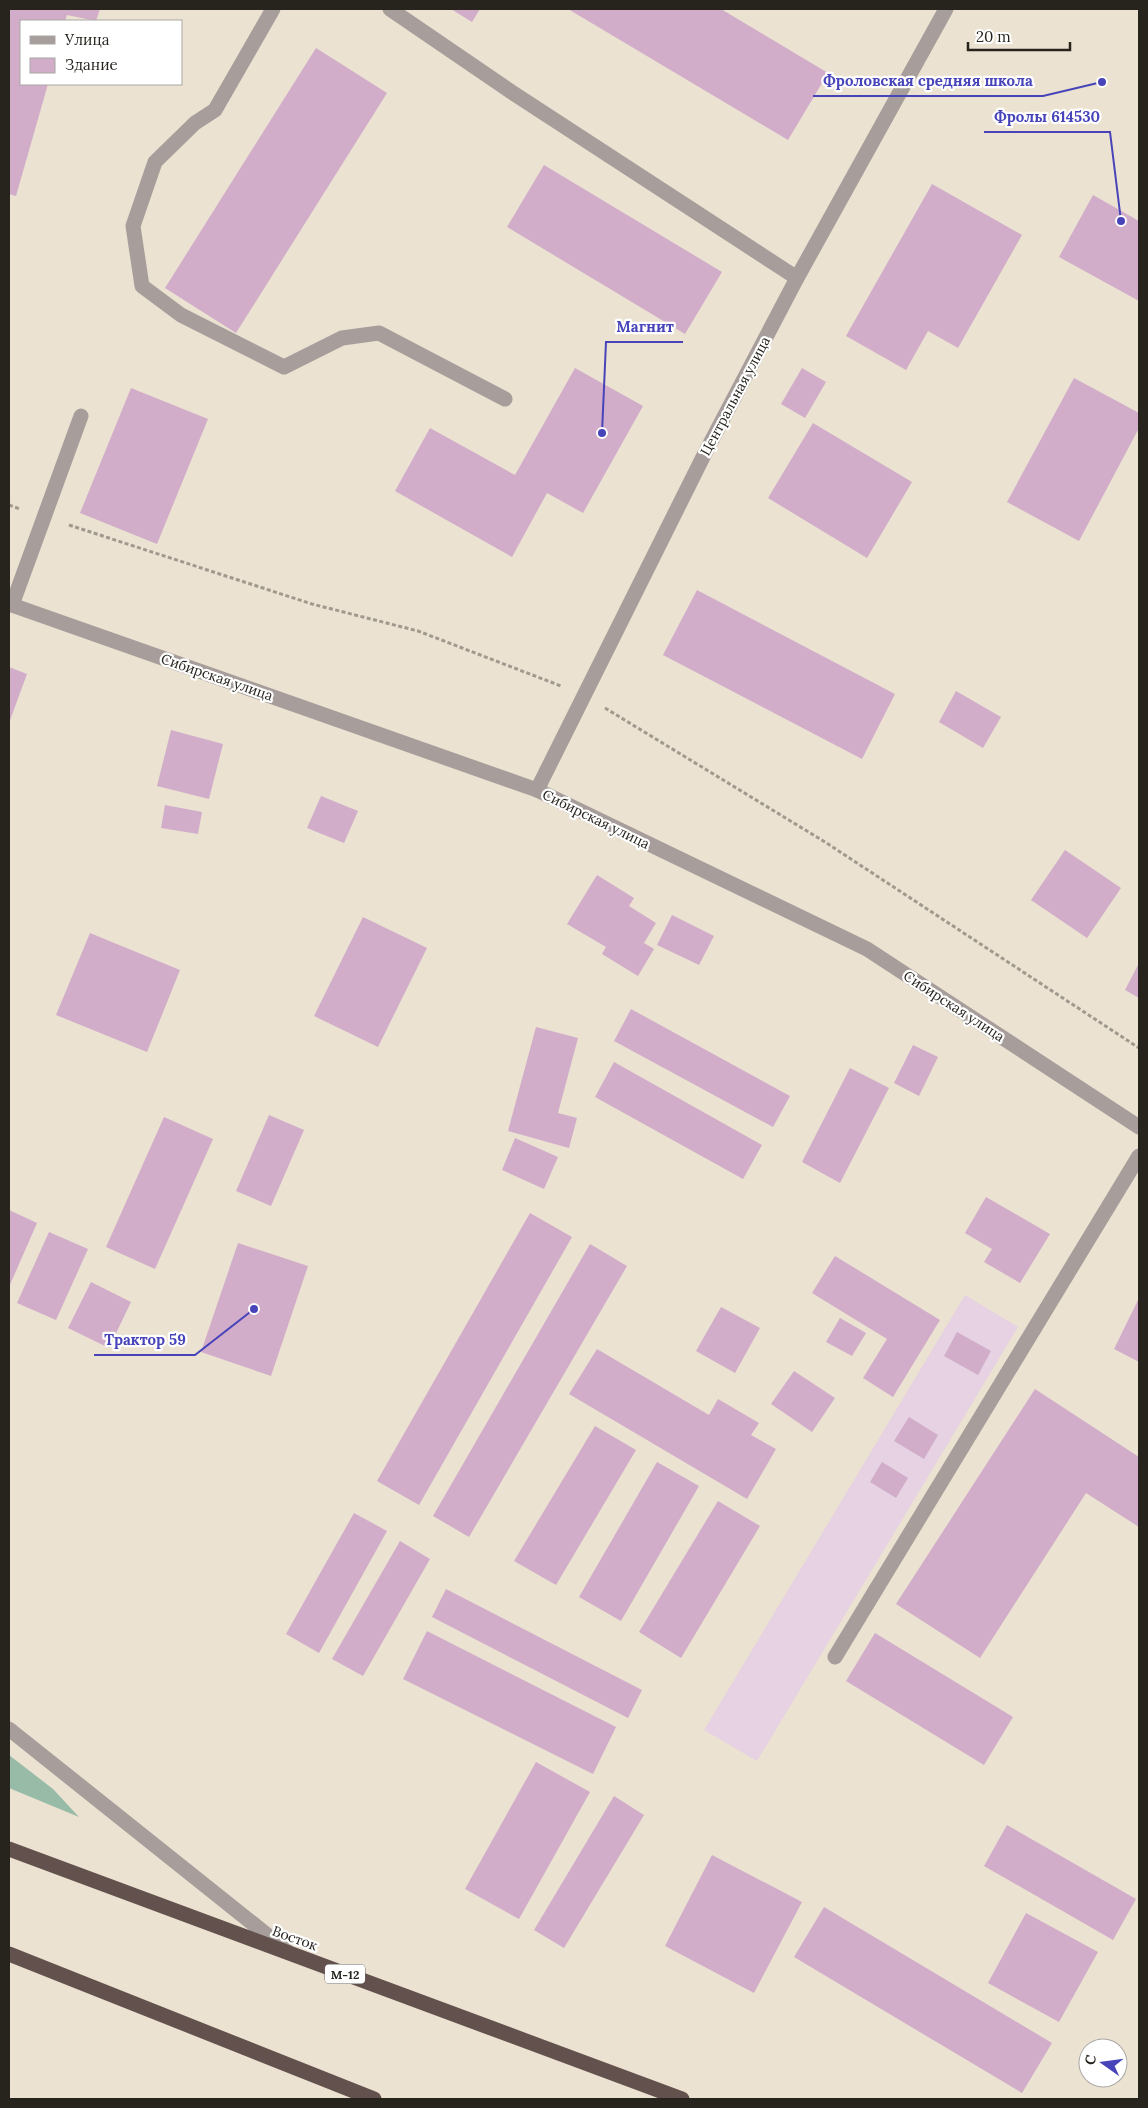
<svg xmlns="http://www.w3.org/2000/svg" width="1148" height="2108" viewBox="0 0 1148 2108" font-family="Lora,serif">
<style>
.industrial{fill:#e6d2e2}
.green{fill:#98bba8}
.building{fill:#d1adca}
.lines{fill:none;stroke-linecap:round;stroke-linejoin:round}
.path{stroke:#a0998d;stroke-width:3;stroke-dasharray:4 2.5;stroke-linecap:butt}
.lane{stroke:#a79e9c;stroke-width:15}
.street{stroke:#a79e9c;stroke-width:15}
.highway{stroke:#63514d;stroke-width:15}
.labels{text-anchor:middle;dominant-baseline:central;stroke-width:4.5;stroke-linejoin:round;paint-order:stroke}
.shield{fill:#fff;stroke:#686662;stroke-width:1}
.shield-label{font-size:12px;font-weight:bold;fill:#27241e}
.street-label{font-size:14px;fill:#27241e;stroke:#fff}
.leader{fill:none;stroke:#4744ba;stroke-width:2}
.callout-dot{fill:#4744ba;stroke:#fff;stroke-width:2}
.callout-label{font-size:15px;text-anchor:middle;font-weight:bold;fill:#4744ba;stroke:#fff;stroke-width:4.5;stroke-linejoin:round;paint-order:stroke}
</style>
<rect width="100%" height="100%" fill="#ebe2d1"/>
<!-- industrial -->
<polygon class="industrial" points="965,1295 1018,1327 757,1761 704,1730"/>
<!-- green -->
<polygon class="green" points="9,1755 53,1789 79,1817 9,1788"/>
<!-- building -->
<g class="building">
<polygon points="9,9 100,9 96,21 67,15 65,21 21,21 21,84 48,84 16,196 9,194"/>
<polygon points="451,9 480,9 472,22"/>
<polygon points="568,9 721,9 828,73 788,140"/>
<polygon points="316,48 387,93 236,333 165,288"/>
<polygon points="544,165 722,272 685,334 507,227"/>
<polygon points="932,184 1022,235 958,348 928,331 906,370 846,336"/>
<polygon points="1093,195 1139,221 1139,301 1059,257"/>
<polygon points="575,368 643,406 583,513 547,493 512,557 395,491 430,428 515,475"/>
<polygon points="802,368 826,382 805,418 781,404"/>
<polygon points="1074,378 1139,413 1139,428 1079,541 1007,502"/>
<polygon points="131,388 208,419 157,544 80,513"/>
<polygon points="813,423 912,482 867,558 768,498"/>
<polygon points="697,590 895,694 862,759 663,655"/>
<polygon points="9,667 27,674 9,723"/>
<polygon points="956,691 1001,717 983,748 939,722"/>
<polygon points="171,730 223,744 209,799 157,786"/>
<polygon points="321,796 358,811 344,843 307,828"/>
<polygon points="165,805 202,812 198,834 161,828"/>
<polygon points="1065,850 1121,888 1087,938 1031,900"/>
<polygon points="597,875 634,898 629,906 656,923 644,943 654,949 638,976 602,954 606,947 567,924"/>
<polygon points="672,915 714,936 699,965 657,945"/>
<polygon points="363,917 427,948 378,1047 314,1016"/>
<polygon points="90,933 180,970 147,1052 56,1015"/>
<polygon points="1139,963 1139,998 1125,990"/>
<polygon points="631,1009 790,1096 773,1127 614,1041"/>
<polygon points="536,1027 578,1038 558,1113 577,1118 569,1148 508,1131"/>
<polygon points="913,1045 938,1057 919,1096 894,1083"/>
<polygon points="614,1062 762,1145 743,1179 595,1097"/>
<polygon points="850,1068 889,1088 840,1183 802,1162"/>
<polygon points="269,1115 304,1130 271,1206 236,1191"/>
<polygon points="164,1117 213,1139 155,1269 106,1247"/>
<polygon points="515,1138 558,1157 544,1189 502,1170"/>
<polygon points="986,1197 1050,1234 1020,1283 984,1262 992,1249 965,1233"/>
<polygon points="9,1210 37,1223 9,1287"/>
<polygon points="530,1213 572,1237 419,1505 377,1481"/>
<polygon points="49,1232 88,1249 56,1320 17,1303"/>
<polygon points="238,1243 308,1266 271,1376 201,1352"/>
<polygon points="590,1244 627,1266 469,1537 433,1516"/>
<polygon points="835,1256 940,1320 893,1397 863,1378 887,1339 812,1293"/>
<polygon points="91,1282 131,1302 109,1348 68,1328"/>
<polygon points="1139,1298 1139,1362 1114,1349"/>
<polygon points="721,1307 760,1328 735,1373 696,1351"/>
<polygon points="840,1318 866,1333 852,1356 826,1342"/>
<polygon points="957,1332 991,1351 978,1375 944,1356"/>
<polygon points="597,1349 709,1415 718,1399 759,1423 751,1435 776,1449 747,1499 569,1394"/>
<polygon points="794,1371 835,1398 812,1432 771,1404"/>
<polygon points="1035,1389 1139,1457 1139,1527 1086,1493 980,1658 896,1604"/>
<polygon points="909,1417 938,1435 924,1459 894,1441"/>
<polygon points="595,1426 636,1450 556,1585 514,1561"/>
<polygon points="657,1462 699,1486 621,1621 579,1597"/>
<polygon points="882,1462 908,1478 896,1498 870,1482"/>
<polygon points="718,1501 760,1526 681,1658 639,1632"/>
<polygon points="354,1513 387,1531 319,1653 286,1634"/>
<polygon points="400,1541 430,1559 363,1676 332,1659"/>
<polygon points="446,1589 642,1690 628,1718 432,1617"/>
<polygon points="427,1631 616,1727 593,1774 403,1679"/>
<polygon points="875,1633 1013,1717 984,1765 846,1681"/>
<polygon points="536,1762 590,1792 519,1919 465,1889"/>
<polygon points="614,1796 644,1815 564,1948 534,1930"/>
<polygon points="1007,1825 1136,1899 1113,1940 984,1866"/>
<polygon points="712,1855 802,1902 754,1993 665,1946"/>
<polygon points="824,1907 1052,2043 1022,2093 794,1957"/>
<polygon points="1026,1913 1098,1952 1059,2022 988,1983"/>
</g>
<g class="lines">
<!-- path -->
<g class="path">
<polyline points="9,505 20,509"/>
<polyline points="69,525 312,604 418,631 561,686"/>
<polyline points="605,708 825,842 1139,1048"/>
</g>
<!-- lane -->
<g class="lane">
<polyline points="273,9 215,110 195,123 155,162 133,226 142,286 181,315 284,367 342,338 379,333 505,399"/>
<polyline points="390,9 513,93 797,278"/>
<polyline points="12,605 81,416"/>
<polyline points="835,1657 1139,1156"/>
<polyline points="9,1729 286,1950"/>
</g>
<!-- street -->
<g class="street">
<polyline points="9,604 537,790 867,949 1139,1127"/>
<polyline points="537,790 704,455 797,278 946,9"/>
</g>
<!-- highway -->
<g class="highway">
<polyline points="9,1849 682,2099"/>
<polyline points="9,1954 374,2099"/>
</g>
</g>
<g class="labels">
<!-- shield labels -->
<rect class="shield" x="325" y="1964.5" width="40" height="19" rx="4"/>
<g class="shield-label">
<text x="345" y="1974">М-12</text>
</g>
<!-- street labels -->
<g class="street-label">
<text transform="translate(735 396) rotate(-62)">Центральная улица</text>
<text transform="translate(217 677) rotate(19)">Сибирская улица</text>
<text transform="translate(596 819) rotate(26)">Сибирская улица</text>
<text transform="translate(954 1006) rotate(33)">Сибирская улица</text>
<text transform="translate(295 1938) rotate(20)">Восток</text>
</g>
</g>
<!-- callouts -->
<path class="leader" d="M1102 82L1043 96H813M1121 221L1110 132H984M602 433L606 342H683M254 1309L195 1355H94"/>
<g class="callout-dot">
<circle cx="1102" cy="82" r="5"/>
<circle cx="1121" cy="221" r="5"/>
<circle cx="602" cy="433" r="5"/>
<circle cx="254" cy="1309" r="5"/>
</g>
<g class="callout-label">
<text x="928" y="86">Фроловская средняя школа</text>
<text x="1047" y="122">Фролы 614530</text>
<text x="645" y="332">Магнит</text>
<text x="145" y="1345">Трактор 59</text>
</g>
<!-- border -->
<rect width="1148" height="2108" fill="none" stroke="#27241e" stroke-width="20"/>
<!-- legend -->
<rect x="20" y="20" width="162" height="65" fill="#ffffff" stroke="#a9a7a5"/>
<rect x="30" y="36" width="25" height="8" fill="#a79e9c" stroke="#a9a7a5"/>
<text x="65" y="45" font-size="15" fill="#27241e">Улица</text>
<rect x="30" y="58" width="25" height="15" fill="#d1adca" stroke="#a9a7a5"/>
<text x="65" y="70" font-size="15" fill="#27241e">Здание</text>
<!-- north arrow -->
<g transform="translate(1103 2063) rotate(284)"><circle r="24" fill="#ffffff" stroke="#a9a7a5"/>
<path d="M0-4L9 19L0 12L-9 19Z" fill="#4744ba"/>
<text y="-8" font-size="14" font-weight="bold" text-anchor="middle" fill="#27241e">С</text>
</g>
<!-- scale -->
<path d="M968 42v8h102v-8" fill="none" stroke="#27241e" stroke-width="2.5"/>
<text x="976" y="42" font-size="15" fill="#27241e" stroke="#ffffff" stroke-width="4" paint-order="stroke">20 m</text>
</svg>
